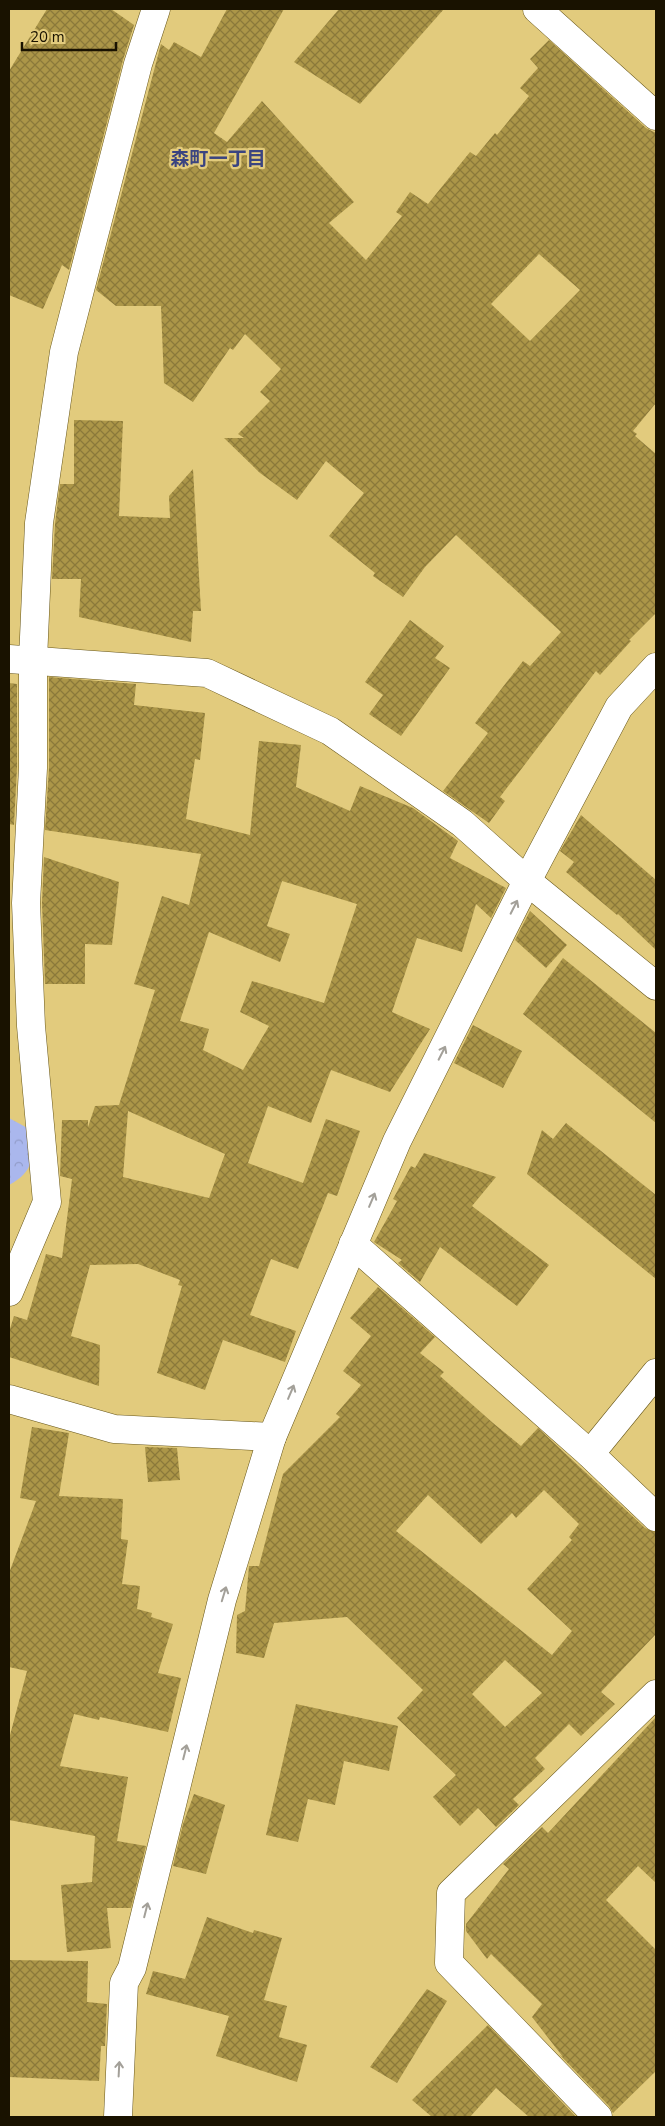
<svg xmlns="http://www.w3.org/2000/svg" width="665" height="2126" viewBox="0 0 665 2126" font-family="'Nunito Sans','Noto Sans JP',sans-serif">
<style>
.park{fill:url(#park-crowns)}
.building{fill:url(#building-cross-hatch);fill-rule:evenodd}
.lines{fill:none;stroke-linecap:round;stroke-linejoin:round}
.minor-casing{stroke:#675619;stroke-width:29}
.minor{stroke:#fff;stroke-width:28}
.oneway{stroke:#a3a099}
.labels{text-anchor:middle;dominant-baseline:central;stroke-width:4.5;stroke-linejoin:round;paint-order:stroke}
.neighbourhood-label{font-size:19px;font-weight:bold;fill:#3a4480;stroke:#e2cb7d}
</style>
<defs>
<pattern id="park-crowns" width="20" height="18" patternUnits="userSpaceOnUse" patternTransform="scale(1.25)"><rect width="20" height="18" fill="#aab7ed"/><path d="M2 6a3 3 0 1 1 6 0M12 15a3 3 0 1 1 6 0" fill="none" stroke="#929cc9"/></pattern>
<pattern id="building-cross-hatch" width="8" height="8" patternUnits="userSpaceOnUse" patternTransform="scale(1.25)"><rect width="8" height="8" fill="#ac9648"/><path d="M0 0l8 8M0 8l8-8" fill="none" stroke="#8b793a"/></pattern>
</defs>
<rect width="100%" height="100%" fill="#e2cb7d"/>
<!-- park -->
<path class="park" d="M 9,1118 L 33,1131 C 32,1158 35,1171 9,1185 Z"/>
<!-- building -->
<g class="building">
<polygon points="47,9 111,9 134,25 123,60 69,270 62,265 43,309 9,295 9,71"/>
<path d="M 227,9 L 284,9 L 214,133 L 227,142 L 262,101 L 354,202 L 329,223 L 366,260 L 402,216 L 396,212 L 410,192 L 428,204 L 470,152 L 476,156 L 495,133 L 497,135 L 529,96 L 520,88 L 538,68 L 530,59 L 549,40 L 646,128 L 656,133 L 656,403 L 633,431 L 637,434 L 635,436 L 656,454 L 656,613 L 629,640 L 631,641 L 600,675 L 596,671 L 500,797 L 505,801 L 489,823 L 443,791 L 488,733 L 475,723 L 523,661 L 530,666 L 561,632 L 456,535 L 425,567 L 403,597 L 373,576 L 375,573 L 329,536 L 364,493 L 326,461 L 297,500 L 260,473 L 224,438 L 244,438 L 238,434 L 270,401 L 260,392 L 281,369 L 245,334 L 233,350 L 230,348 L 193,402 L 164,383 L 161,306 L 116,306 L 96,290 L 161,44 L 169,50 L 174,42 L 201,57 ZM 539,254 L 580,290 L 530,341 L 491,304 Z"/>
<polygon points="339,9 444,9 360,104 294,62"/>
<polygon points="74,420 123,421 119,516 170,518 169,496 193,469 201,611 193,611 191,642 79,617 81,579 52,579 55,524 60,484 74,484"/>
<polygon points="410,620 444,646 435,658 450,668 401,736 369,714 383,695 365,682"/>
<path d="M 49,677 L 136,684 L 134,705 L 205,713 L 200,760 L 195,759 L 186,819 L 250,835 L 259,741 L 301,745 L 296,787 L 350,811 L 360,786 L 413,808 L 458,841 L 450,858 L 506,888 L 491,918 L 476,904 L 462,952 L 417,938 L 392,1012 L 430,1029 L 390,1092 L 331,1070 L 311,1123 L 268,1106 L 248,1163 L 303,1183 L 326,1119 L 360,1131 L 337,1196 L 328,1193 L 298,1269 L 271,1259 L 250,1315 L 296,1331 L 285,1362 L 223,1340 L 205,1390 L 157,1373 L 182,1286 L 178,1285 L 180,1280 L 138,1264 L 90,1265 L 71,1336 L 100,1345 L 99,1386 L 9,1357 L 9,1332 L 14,1316 L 27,1320 L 46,1254 L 62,1258 L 72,1179 L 60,1176 L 62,1120 L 88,1120 L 88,1127 L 95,1106 L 119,1105 L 155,990 L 134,984 L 162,896 L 189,905 L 201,854 L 45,830 L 49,768 ZM 282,881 L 357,904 L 324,1003 L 252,981 L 240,1012 L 269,1026 L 243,1070 L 203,1050 L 209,1029 L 180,1021 L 209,932 L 280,962 L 290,934 L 267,926 ZM 128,1111 L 225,1154 L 209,1198 L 123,1177 Z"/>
<polygon points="9,683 17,684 17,768 14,825 9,824"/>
<polygon points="581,815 656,880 656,950 618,914 617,915 566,872 574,862 560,851"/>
<polygon points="44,857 119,882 112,945 85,944 85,984 45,984 42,903"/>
<polygon points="530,911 567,945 546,968 515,940"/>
<polygon points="563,958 656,1033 656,1123 523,1014"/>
<polygon points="473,1025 522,1051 503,1088 454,1063"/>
<polygon points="566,1123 656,1195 656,1279 527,1174 542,1130 553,1139"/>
<polygon points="424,1153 496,1177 472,1206 549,1265 517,1306 440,1247 420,1282 398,1263 402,1260 374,1242 397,1201 393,1199 411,1166 415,1168"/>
<path d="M 378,1287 L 435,1337 L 420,1353 L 444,1372 L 440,1376 L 493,1423 L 521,1446 L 538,1428 L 645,1528 L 656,1532 L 656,1634 L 601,1692 L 615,1704 L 581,1736 L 569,1724 L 535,1758 L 545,1769 L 513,1799 L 519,1805 L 496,1827 L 478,1808 L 460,1826 L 433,1797 L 456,1775 L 397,1718 L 423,1690 L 347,1617 L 274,1623 L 264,1658 L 236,1653 L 237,1615 L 245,1611 L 249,1566 L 259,1566 L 283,1474 L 340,1417 L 336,1414 L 361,1385 L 343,1371 L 371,1336 L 350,1318 ZM 544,1490 L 579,1524 L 569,1537 L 572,1540 L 527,1589 L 572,1631 L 552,1655 L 396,1531 L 428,1495 L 481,1544 L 512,1513 L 516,1518 ZM 505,1660 L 542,1693 L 505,1727 L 472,1694 Z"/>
<polygon points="32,1427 69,1433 59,1496 123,1499 121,1539 128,1540 122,1584 140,1586 137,1609 152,1613 151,1617 173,1624 158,1673 181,1678 168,1732 100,1717 99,1720 74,1714 60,1766 128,1777 117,1841 146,1846 131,1908 107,1908 111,1948 67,1952 61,1885 92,1882 95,1836 9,1820 9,1739 27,1671 9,1667 9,1573 36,1501 20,1498"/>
<polygon points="145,1447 177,1448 180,1480 148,1482"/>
<polygon points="296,1704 398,1726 389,1771 344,1761 335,1805 308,1799 298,1842 266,1835"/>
<polygon points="656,1717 656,1883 638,1866 606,1900 656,1950 656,2071 613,2113 609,2106 559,2054 563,2057 532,2017 542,2004 491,1954 487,1959 466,1931 466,1924 509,1869 503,1864 542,1827 548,1833"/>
<polygon points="194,1794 225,1805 206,1874 173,1866 183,1824"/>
<polygon points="207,1917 253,1933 254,1930 282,1938 264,2000 287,2006 279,2037 307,2045 297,2082 216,2056 229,2016 146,1994 153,1971 185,1979"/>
<polygon points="9,1960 88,1961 87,2002 107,2004 105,2046 101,2046 99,2081 9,2077"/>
<polygon points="427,1989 447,2001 397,2083 370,2067"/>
<polygon points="488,2025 576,2117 529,2117 496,2088 470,2117 432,2117 412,2100"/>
</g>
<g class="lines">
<!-- minor casing -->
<g class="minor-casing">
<g id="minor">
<polyline points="537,9 656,116"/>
<polyline points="9,659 207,673 330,731 462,823 527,881 656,986"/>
<polyline points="353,1244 590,1454 656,1517"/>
<polyline points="9,1292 47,1202 31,1026 26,903 33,768 33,660 39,523 64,352 138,64 156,9"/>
<polyline points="9,1399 114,1429 272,1437"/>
<polyline points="590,1454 656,1373"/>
<polyline points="118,2117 124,1983 132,1968 222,1600 272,1437 397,1141 527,881 619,707 656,667"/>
<polyline points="598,2117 449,1963 451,1893 656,1694"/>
</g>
</g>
<!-- minor -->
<use href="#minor" class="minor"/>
</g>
<!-- one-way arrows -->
<defs><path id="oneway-shaft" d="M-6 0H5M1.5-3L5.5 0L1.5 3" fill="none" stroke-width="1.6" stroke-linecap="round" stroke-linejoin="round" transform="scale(1.25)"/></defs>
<g class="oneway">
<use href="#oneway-shaft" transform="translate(514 907) rotate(-63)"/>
<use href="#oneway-shaft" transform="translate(442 1053) rotate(-63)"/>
<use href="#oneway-shaft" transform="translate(372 1200) rotate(-67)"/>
<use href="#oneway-shaft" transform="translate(291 1392) rotate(-67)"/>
<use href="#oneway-shaft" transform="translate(224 1594) rotate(-73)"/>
<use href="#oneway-shaft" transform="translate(185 1752) rotate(-76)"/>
<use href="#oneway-shaft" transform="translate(146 1910) rotate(-76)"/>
<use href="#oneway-shaft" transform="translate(119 2069) rotate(-87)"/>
</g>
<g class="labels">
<!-- neighbourhood labels -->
<g class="neighbourhood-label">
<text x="218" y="159">森町一丁目</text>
</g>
</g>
<!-- border -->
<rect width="665" height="2126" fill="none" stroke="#191200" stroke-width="20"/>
<!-- scale -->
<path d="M22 42v8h94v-8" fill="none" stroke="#191200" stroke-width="2.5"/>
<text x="30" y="42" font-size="15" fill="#191200" stroke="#e2cb7d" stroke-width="4" paint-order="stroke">20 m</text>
</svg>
